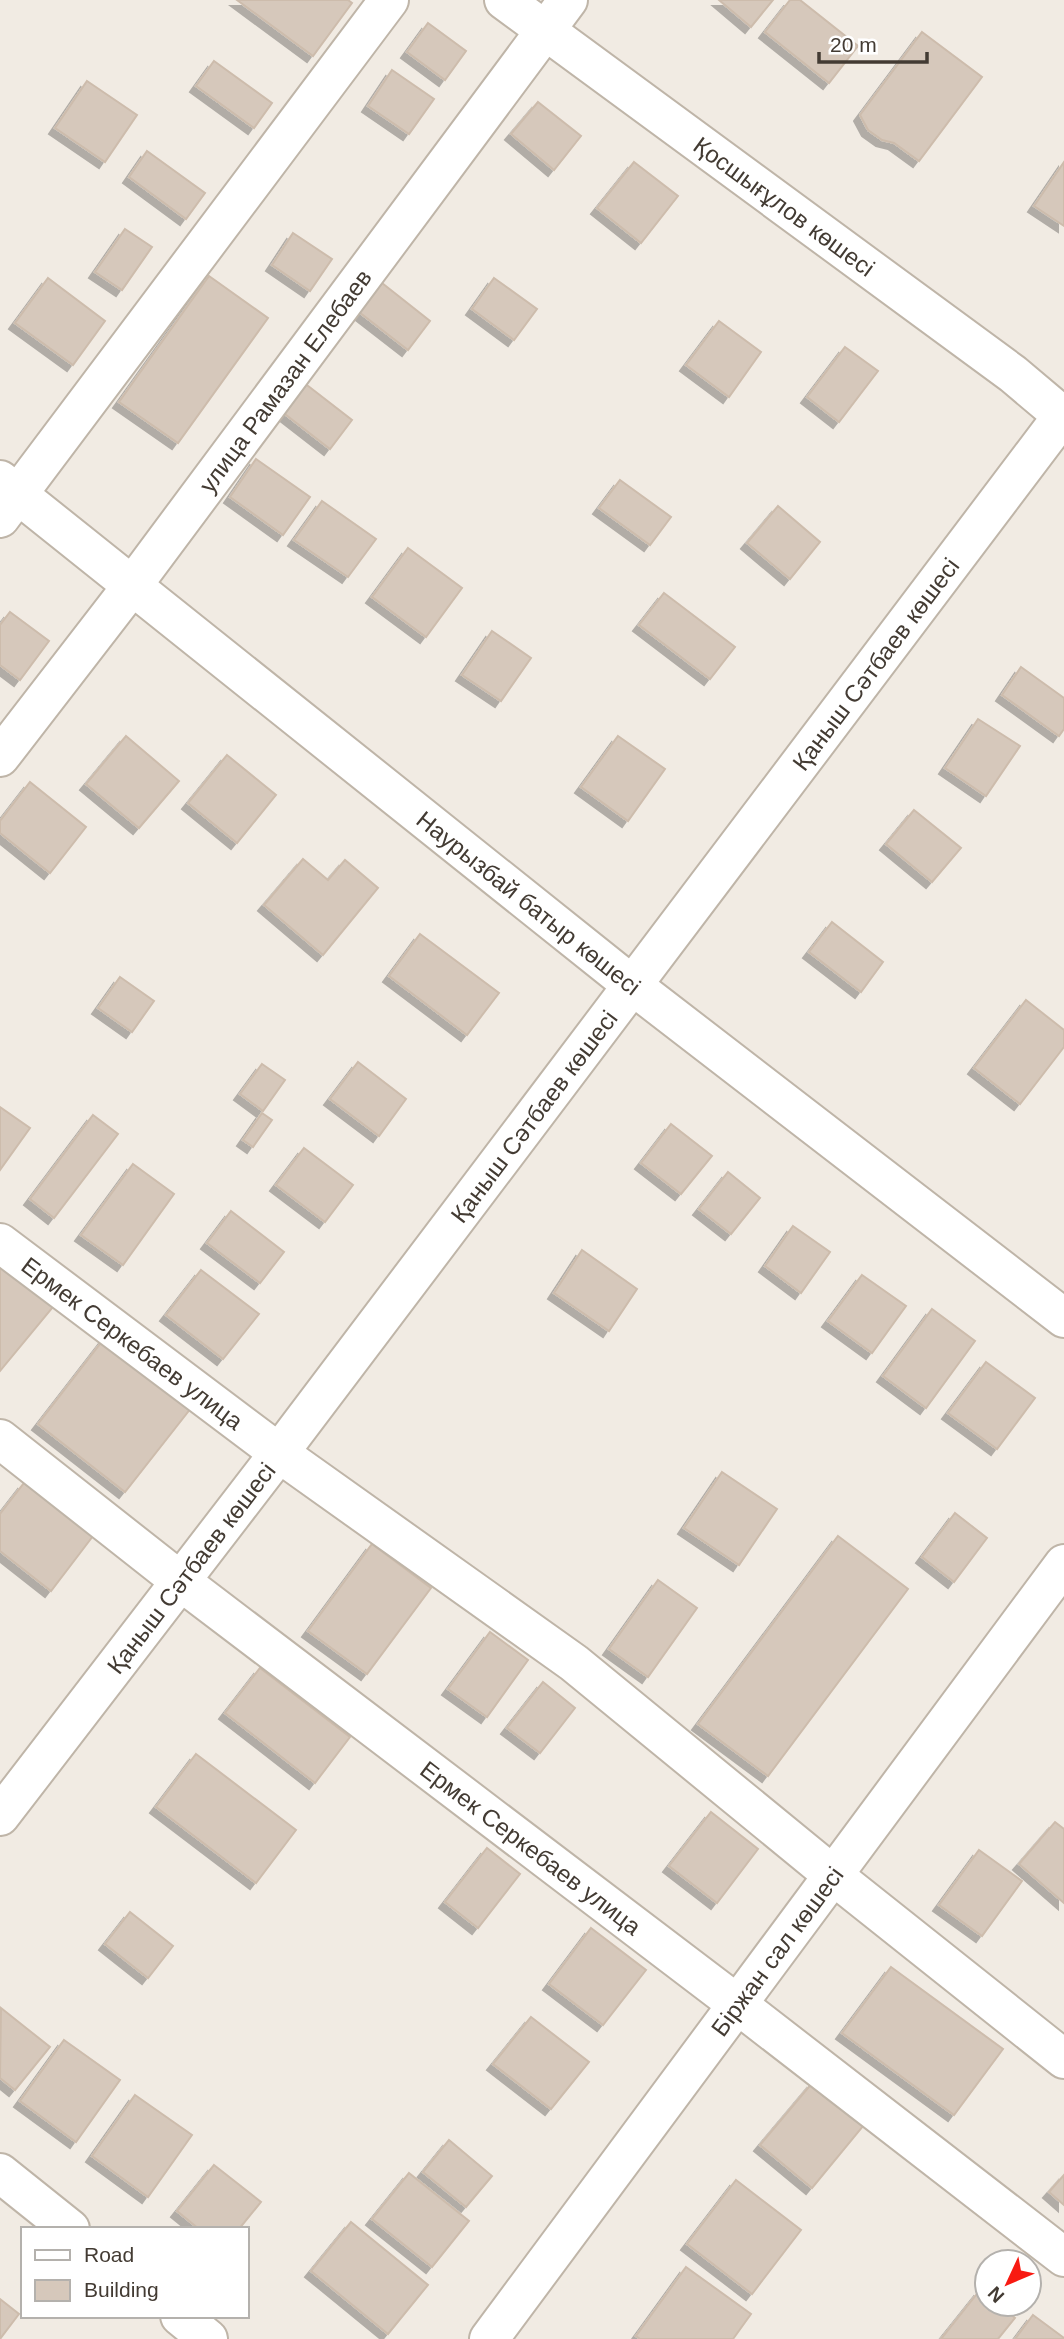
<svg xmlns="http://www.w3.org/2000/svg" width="1064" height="2339" viewBox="0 0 1064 2339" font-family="Arial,sans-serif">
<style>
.building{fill:#d6c8bb;stroke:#cdbcac;stroke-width:2;filter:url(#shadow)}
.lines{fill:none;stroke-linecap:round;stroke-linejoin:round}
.minor-casing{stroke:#bfb5a8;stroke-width:42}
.minor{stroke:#fff;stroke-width:38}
.labels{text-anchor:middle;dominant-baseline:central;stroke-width:6;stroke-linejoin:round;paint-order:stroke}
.street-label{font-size:24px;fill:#433b33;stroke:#fff}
</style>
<defs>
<filter id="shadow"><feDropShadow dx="-6" dy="6" stdDeviation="0" flood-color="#0004"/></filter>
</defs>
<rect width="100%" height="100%" fill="#f1ebe3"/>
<!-- building -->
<g class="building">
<polygon points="237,0 348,0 352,3 313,56"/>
<polygon points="719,0 773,0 751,27"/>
<polygon points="790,0 800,0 858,46 829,83 765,32"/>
<polygon points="428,23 466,51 445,80 407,52"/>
<polygon points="922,32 982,77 919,161 894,143 882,140 868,130 860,115"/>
<polygon points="214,61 272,103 254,128 196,86"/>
<polygon points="392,70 434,99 409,134 368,106"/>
<polygon points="87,81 137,115 105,162 55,128"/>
<polygon points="538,102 581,136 554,170 511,134"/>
<polygon points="147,151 205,193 186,219 129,177"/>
<polygon points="634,162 678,196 641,243 597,208"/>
<polygon points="1064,162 1064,226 1034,206"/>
<polygon points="125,229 152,247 122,290 95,272"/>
<polygon points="293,233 332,259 310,291 272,265"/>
<polygon points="209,276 268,318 178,443 119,402"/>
<polygon points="48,278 105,321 73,365 15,323"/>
<polygon points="494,278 537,309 514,340 472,309"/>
<polygon points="382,283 430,321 408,350 359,312"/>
<polygon points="719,321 761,352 729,397 686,365"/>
<polygon points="845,347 878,371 839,422 807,397"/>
<polygon points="303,382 352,420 330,449 281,411"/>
<polygon points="256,459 310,497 283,535 230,497"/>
<polygon points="620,480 671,517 650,545 599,508"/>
<polygon points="322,501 376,539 348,577 294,540"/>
<polygon points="778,506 820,542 790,579 747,543"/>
<polygon points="408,548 462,588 426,637 372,597"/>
<polygon points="664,593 735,647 710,679 639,625"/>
<polygon points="10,612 49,641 20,680 0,665 0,625"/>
<polygon points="492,631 531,658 501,701 462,675"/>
<polygon points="1021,667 1064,698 1064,729 1059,736 1002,695"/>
<polygon points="978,719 1020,746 986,796 945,768"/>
<polygon points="126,736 179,781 139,828 86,784"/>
<polygon points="618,736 665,769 628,821 581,787"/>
<polygon points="227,755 276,795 237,843 188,803"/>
<polygon points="30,782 86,827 50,873 0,833 0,821"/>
<polygon points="914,810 961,848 932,882 886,844"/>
<polygon points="303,859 328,880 345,860 378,888 323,955 264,905"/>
<polygon points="832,922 883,962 861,992 809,952"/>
<polygon points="420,934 499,993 467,1035 389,976"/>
<polygon points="120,977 154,1001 132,1032 98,1008"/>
<polygon points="1026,1000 1064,1030 1064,1047 1020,1104 974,1068"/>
<polygon points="358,1062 406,1099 379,1136 330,1099"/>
<polygon points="262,1064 285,1080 263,1111 240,1094"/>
<polygon points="0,1107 30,1128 0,1170"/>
<polygon points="262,1113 272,1120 253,1147 243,1140"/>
<polygon points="93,1115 118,1134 54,1218 30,1199"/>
<polygon points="671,1124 712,1156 681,1194 641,1163"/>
<polygon points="304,1148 353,1185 325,1222 276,1185"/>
<polygon points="133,1164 174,1194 123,1265 81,1235"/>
<polygon points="728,1172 760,1198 731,1234 699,1209"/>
<polygon points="231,1211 284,1252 260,1283 207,1243"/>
<polygon points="793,1226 830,1252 801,1293 765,1266"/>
<polygon points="582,1250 637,1289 609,1331 554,1293"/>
<polygon points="1,1265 53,1307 0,1371 0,1266"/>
<polygon points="201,1270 259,1314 223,1359 166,1315"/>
<polygon points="862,1275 906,1306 872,1353 828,1321"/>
<polygon points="932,1309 975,1341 926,1408 883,1376"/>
<polygon points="107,1335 195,1403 125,1492 38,1424"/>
<polygon points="986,1362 1035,1398 997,1449 948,1413"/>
<polygon points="722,1472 777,1509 739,1565 684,1528"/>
<polygon points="24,1483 93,1536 51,1591 0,1551 0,1514"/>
<polygon points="955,1513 987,1538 954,1582 922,1557"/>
<polygon points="838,1536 908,1589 768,1776 698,1724"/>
<polygon points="372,1544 431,1588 367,1674 308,1631"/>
<polygon points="658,1580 697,1608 648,1677 609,1649"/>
<polygon points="490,1632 528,1660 487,1717 448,1689"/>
<polygon points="260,1668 350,1737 315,1783 225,1713"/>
<polygon points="543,1682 575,1708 540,1753 507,1728"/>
<polygon points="196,1754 296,1830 256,1883 156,1807"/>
<polygon points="711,1812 758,1849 717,1903 669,1866"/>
<polygon points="1055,1822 1064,1829 1064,1903 1019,1864"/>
<polygon points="487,1848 520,1874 478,1928 445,1902"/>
<polygon points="979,1850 1022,1881 982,1936 939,1905"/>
<polygon points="130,1912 173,1946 148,1978 105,1944"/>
<polygon points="591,1928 646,1970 603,2025 549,1984"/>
<polygon points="891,1967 1003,2049 954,2115 842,2033"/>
<polygon points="1,2008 50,2047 15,2090 0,2078"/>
<polygon points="531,2017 589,2062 551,2109 493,2064"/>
<polygon points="64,2040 120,2080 76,2142 20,2101"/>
<polygon points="813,2082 864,2125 812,2188 760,2145"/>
<polygon points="135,2095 192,2135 148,2197 92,2156"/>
<polygon points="449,2140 492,2176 466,2207 423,2172"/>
<polygon points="214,2165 261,2202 239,2229 199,2229 177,2211"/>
<polygon points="409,2173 469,2221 432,2267 372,2219"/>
<polygon points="1064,2175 1064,2205 1049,2192"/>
<polygon points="736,2180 801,2230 752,2294 687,2244"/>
<polygon points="351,2222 428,2285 388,2334 311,2271"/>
<polygon points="686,2267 751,2314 733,2339 640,2339 636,2336"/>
<polygon points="980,2290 987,2295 987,2304 998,2304 1015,2318 998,2339 941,2339"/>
<polygon points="0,2299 19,2314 0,2339"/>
<polygon points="1033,2315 1064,2338 1064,2339 1015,2339"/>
</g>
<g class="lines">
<!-- minor casing -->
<g class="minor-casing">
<g id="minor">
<path id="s1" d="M 504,0 L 1013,374 L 1064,417"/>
<path id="s2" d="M 0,480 L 632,985 L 1064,1318"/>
<polyline points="0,518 389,0"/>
<path id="s3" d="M 0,757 L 132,586 L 568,0"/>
<path id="s4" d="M 0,1243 L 279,1453 L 574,1663 L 834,1876 L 1064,2059"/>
<path id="s5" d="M 0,1439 L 179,1580 L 737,2004 L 1064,2257"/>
<path id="s6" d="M 0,1816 L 279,1453 L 1064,414"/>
<polyline points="0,2173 70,2229"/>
<polyline points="180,2316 208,2339"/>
<path id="s7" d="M 489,2339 L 1064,1564"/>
</g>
</g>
<!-- minor -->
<use href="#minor" class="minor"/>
</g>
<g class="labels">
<!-- street labels -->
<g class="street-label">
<text stroke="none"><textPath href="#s1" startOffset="348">Қосшығұлов көшесі</textPath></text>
<text stroke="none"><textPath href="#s3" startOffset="472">улица Рамазан Елебаев</textPath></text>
<text stroke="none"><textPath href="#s6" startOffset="1447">Қаныш Сәтбаев көшесі</textPath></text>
<text stroke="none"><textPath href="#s2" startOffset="677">Наурызбай батыр көшесі</textPath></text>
<text stroke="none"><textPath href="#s6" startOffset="880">Қаныш Сәтбаев көшесі</textPath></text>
<text stroke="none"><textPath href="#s4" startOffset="166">Ермек Серкебаев улица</textPath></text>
<text stroke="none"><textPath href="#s6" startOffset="313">Қаныш Сәтбаев көшесі</textPath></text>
<text stroke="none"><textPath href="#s5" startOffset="670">Ермек Серкебаев улица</textPath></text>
<text stroke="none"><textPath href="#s7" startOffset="483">Біржан сал көшесі</textPath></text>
</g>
</g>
<!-- legend -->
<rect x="21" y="2227" width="228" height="91" fill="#ffffff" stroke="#b4b1ad" stroke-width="2"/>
<rect x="35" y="2250" width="35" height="10" fill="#ffffff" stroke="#b4b1ad" stroke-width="2"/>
<text x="84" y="2262" font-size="21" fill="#433b33">Road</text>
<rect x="35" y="2280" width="35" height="21" fill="#d6c8bb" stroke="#b4b1ad" stroke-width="2"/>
<text x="84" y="2297" font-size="21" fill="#433b33">Building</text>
<!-- north arrow -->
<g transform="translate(1008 2283) rotate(226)"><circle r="33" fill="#ffffff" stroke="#b4b1ad" stroke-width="2"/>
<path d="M0-5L12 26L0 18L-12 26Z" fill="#f81a12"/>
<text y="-10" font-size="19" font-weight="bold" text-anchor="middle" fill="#433b33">N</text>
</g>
<!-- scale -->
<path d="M819 52v10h108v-10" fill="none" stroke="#433b33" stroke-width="3.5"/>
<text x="830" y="52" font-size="21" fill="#433b33" stroke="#ffffff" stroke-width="5" paint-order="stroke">20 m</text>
</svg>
